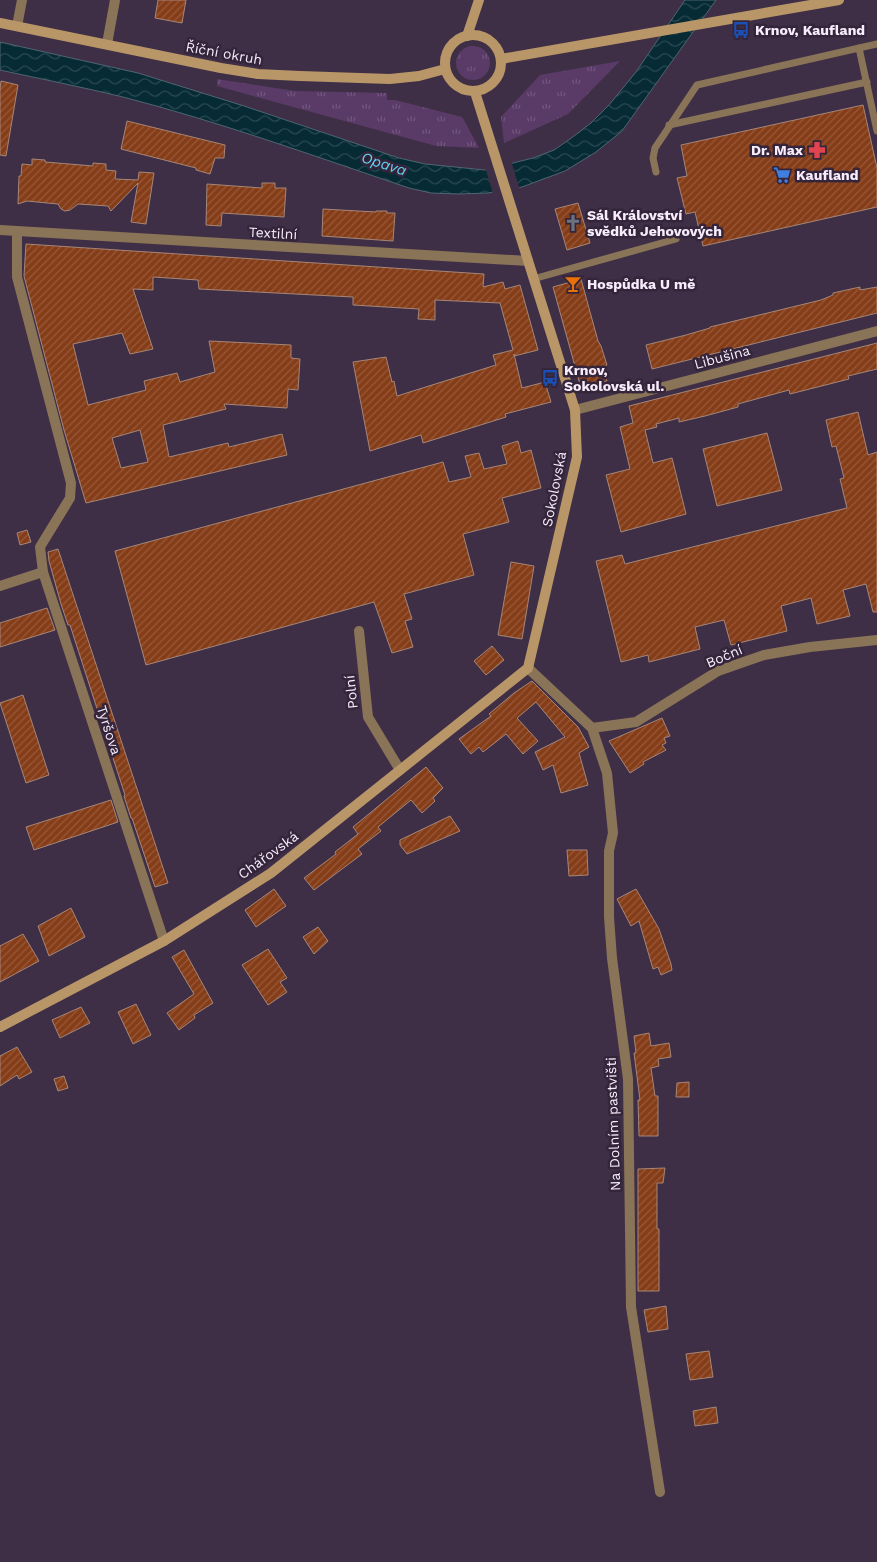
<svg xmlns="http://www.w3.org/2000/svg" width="877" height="1562" viewBox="0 0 877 1562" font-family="'Work Sans',sans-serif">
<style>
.grass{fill:url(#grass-tufts)}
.water{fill:url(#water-waves);stroke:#4e6571}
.pier{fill:#3f2f46}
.building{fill:url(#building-hatch);stroke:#a68678;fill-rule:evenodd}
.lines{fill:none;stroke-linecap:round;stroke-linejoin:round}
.lane{stroke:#8a7458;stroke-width:7}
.street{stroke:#8a7458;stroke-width:10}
.secondary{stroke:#b99668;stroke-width:10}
.labels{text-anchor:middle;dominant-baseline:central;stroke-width:5;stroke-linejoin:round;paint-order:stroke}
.poi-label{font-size:14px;font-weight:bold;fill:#f7edfc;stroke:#35253b;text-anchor:start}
.street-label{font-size:14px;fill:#f7edfc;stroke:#35253b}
.water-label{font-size:15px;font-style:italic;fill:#64d6f5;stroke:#35253b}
</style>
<defs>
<pattern id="grass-tufts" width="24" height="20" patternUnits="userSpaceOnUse" patternTransform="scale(1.25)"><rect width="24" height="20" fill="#5a3a67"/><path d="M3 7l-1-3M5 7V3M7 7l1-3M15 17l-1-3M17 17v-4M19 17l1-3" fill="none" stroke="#72577e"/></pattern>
<pattern id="water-waves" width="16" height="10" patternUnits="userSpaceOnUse" patternTransform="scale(1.25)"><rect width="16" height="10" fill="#062b35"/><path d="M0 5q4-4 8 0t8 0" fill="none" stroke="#2b4a53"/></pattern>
<pattern id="building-hatch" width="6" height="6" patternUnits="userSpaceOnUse" patternTransform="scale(1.25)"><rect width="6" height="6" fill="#853d18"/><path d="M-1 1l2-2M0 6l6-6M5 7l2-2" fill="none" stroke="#97593a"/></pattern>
</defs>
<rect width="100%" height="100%" fill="#3f2f46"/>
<!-- grass -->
<g class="grass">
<circle cx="473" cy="63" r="17"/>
<polygon points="620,61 568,114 504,143 501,117 540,75"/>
<polygon points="217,79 295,91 387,93 387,100 395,100 462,117 464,120 479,148 436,146 217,86"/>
</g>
<!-- water -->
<path class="water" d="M 685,0 L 716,0 L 622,131 L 596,152 L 565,171 L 522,187 L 488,193 L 459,194 L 431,193 L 409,188 C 314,156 220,122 123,97 C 82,87 41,79 0,70 L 0,42 L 138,73 L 244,106 L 399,158 L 425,164 L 485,170 L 533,158 L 554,150 L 570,139 L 591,123 L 609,105 L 636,72 Z"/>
<!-- pier -->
<polygon class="pier" points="511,161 520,190 493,194 485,167"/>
<!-- building -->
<g class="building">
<polygon points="158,0 186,0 182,23 155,18"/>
<polygon points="1,81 18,85 6,156 0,155 0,89"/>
<polygon points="863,105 877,168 877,207 703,246 695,212 686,214 677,178 687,176 681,145"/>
<polygon points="127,121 225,145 224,158 215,158 210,174 196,170 196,168 121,149"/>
<polygon points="32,159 45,160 45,162 93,166 93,163 106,164 106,170 116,171 115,179 138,180 139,172 154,173 146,224 131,222 138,183 111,211 108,206 78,204 70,210 65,211 61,209 58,204 27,201 18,204 19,176 21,176 22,164 32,165"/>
<polygon points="262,183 275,183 275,188 286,188 284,217 222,213 221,226 206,225 207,184 262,188"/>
<polygon points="578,203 590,243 567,250 555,209"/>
<polygon points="323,209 376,212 376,211 387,211 387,213 395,213 393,241 322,236"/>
<path d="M 26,244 L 484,274 L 483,287 L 503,282 L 505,289 L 520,285 L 538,350 L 514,356 L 514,354 L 522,388 L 545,382 L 551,402 L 505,414 L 506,417 L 423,443 L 421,435 L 370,451 L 353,362 L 386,357 L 392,382 L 394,381 L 397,396 L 496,365 L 493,355 L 513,350 L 500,303 L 435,300 L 435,320 L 418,319 L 419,309 L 353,305 L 353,297 L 199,289 L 198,280 L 153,277 L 153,290 L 133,289 L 153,349 L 130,354 L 122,333 L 73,344 L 88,405 L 146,390 L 144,381 L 177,373 L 180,382 L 215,372 L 209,341 L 291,345 L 291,358 L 300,359 L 298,390 L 288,389 L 287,408 L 224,404 L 226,409 L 163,425 L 169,457 L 228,443 L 229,447 L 282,434 L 287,455 L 86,503 L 64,430 L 24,276 ZM 140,430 L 148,462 L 121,468 L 112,438 Z"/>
<polygon points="581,279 598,341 601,346 607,365 603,367 607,381 581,388 553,287"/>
<polygon points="860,287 860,290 877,287 877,313 652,369 646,345 686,335 710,328 710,327 821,300 833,295 833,293"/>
<polygon points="877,343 877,369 848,376 849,379 790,394 789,390 738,404 738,407 705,416 679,422 679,418 656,424 657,427 645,430 653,463 672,458 686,514 621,532 606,475 630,469 620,427 633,423 629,406"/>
<polygon points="858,412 868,455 877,452 877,612 873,612 866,584 843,590 850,616 817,624 811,598 781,606 787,631 731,645 724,620 695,627 700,649 649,662 648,655 621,662 596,561 622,555 625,564 847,508 840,479 844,478 836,446 832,447 826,420"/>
<polygon points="767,433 782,490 717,506 703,449"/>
<polygon points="518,441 521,453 531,450 541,488 502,498 509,522 463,534 474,575 404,594 412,619 405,621 413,647 392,653 374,602 146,665 115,551 443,462 449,482 471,477 465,456 479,453 484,469 507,464 502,446"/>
<polygon points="27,530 31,542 20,545 17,533"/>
<polygon points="58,549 168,883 155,887 132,818 131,818 124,796 125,795 70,625 68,625 61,604 49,561 48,552"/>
<polygon points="511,562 534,566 522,639 498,635"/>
<polygon points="47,608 55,630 0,647 0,623"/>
<polygon points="492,646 504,660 486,675 474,661"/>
<polygon points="532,681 578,727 589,747 579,753 588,785 561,793 553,765 543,770 535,752 565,737 536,702 517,718 538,741 523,754 506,734 483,752 479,747 471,754 459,739 491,716 489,714 514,693"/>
<polygon points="23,695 49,775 26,783 0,703"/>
<polygon points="662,718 670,736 664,738 666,743 662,745 666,750 643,762 644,764 630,773 609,741"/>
<polygon points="426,767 443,788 433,798 435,801 422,813 411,800 378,827 381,831 358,849 362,854 314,890 304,878 336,854 335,852 358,834 353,827"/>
<polygon points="111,800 118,822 34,850 26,827"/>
<polygon points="450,816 460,831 407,854 400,845 400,840"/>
<polygon points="567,850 587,850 588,875 569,876"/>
<polygon points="274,889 286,906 256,927 245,910"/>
<polygon points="636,889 659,929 671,964 672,970 661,975 658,967 653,969 639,921 631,926 617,899"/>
<polygon points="71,908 85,937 49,956 38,926"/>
<polygon points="318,927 328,941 314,954 303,937"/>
<polygon points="23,934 39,961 0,982 0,946"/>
<polygon points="268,949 287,978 280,982 287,992 268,1005 242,965"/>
<polygon points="184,950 213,1003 194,1015 195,1018 179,1030 167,1013 194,994 172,957"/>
<polygon points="136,1004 151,1035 133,1044 118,1012"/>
<polygon points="81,1007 90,1023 60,1038 52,1020"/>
<polygon points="649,1033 651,1046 669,1043 671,1057 658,1059 659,1066 651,1068 655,1096 658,1096 658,1136 639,1136 638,1100 640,1100 634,1053 636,1053 634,1036"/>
<polygon points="17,1047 32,1072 19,1079 17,1075 0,1086 0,1056"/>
<polygon points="64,1076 68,1088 58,1091 54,1079"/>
<polygon points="689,1082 689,1097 676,1097 677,1083"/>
<polygon points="665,1168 663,1183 657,1183 657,1229 659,1229 659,1291 638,1291 638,1169"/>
<polygon points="666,1306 668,1329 648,1332 644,1310"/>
<polygon points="709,1351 713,1377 690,1380 686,1354"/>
<polygon points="716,1407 718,1423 695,1426 693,1411"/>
</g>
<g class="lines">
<!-- lane -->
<g class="lane">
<polyline points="859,48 877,131"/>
<polyline points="669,125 867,82"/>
<polyline points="656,172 653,158 655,148 697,85 877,44"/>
<polyline points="533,279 676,239"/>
</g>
<!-- street -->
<g class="street">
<polyline points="17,26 22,0"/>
<polyline points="107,44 115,0"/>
<polyline points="0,230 528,261"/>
<polyline points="17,232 17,277 71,483 70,498 40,547 43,572 164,941"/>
<polyline points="575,410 877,331"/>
<polyline points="0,586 43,572"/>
<polyline points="359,631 368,717 400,770"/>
<polyline points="528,668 592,728 607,773 613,833 609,851 609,917 612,958 628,1079 631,1307 660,1492"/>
<polyline points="592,728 636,722 718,671 764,655 810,647 877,640"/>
</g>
<!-- secondary -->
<g class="secondary">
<polyline points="0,23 221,68 258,74 300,76 390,79 419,76 445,69"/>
<circle cx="473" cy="63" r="28"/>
<polyline points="467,36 479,0"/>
<polyline points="501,59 839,0"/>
<polyline points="0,1027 164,941 271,873 528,668 577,457 575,410 475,92"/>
</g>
</g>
<!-- icons -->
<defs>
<g id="bus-bare" transform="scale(1.35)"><path d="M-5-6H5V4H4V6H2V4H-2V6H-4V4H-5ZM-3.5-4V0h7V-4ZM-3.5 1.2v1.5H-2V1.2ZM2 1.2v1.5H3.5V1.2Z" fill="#1a4fb4" stroke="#35253b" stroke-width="2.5" paint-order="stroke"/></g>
<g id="pharmacy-bare" transform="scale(1.35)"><path d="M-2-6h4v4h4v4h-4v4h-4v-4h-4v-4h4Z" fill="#e0444e" stroke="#35253b" stroke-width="2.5" paint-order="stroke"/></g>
<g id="supermarket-bare" transform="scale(1.35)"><path d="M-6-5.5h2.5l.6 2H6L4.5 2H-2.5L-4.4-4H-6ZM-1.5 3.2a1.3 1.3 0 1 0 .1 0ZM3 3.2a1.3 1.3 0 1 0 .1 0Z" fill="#3f7fe0" stroke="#35253b" stroke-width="2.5" paint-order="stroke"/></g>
<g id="church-bare" transform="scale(1.35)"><path d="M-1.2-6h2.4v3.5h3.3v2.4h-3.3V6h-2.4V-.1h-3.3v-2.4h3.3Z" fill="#6b7280" stroke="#35253b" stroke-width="2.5" paint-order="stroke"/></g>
<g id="bar-bare" transform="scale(1.35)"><path d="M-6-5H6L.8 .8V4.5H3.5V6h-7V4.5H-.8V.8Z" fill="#e8710a" stroke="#35253b" stroke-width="2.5" paint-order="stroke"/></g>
</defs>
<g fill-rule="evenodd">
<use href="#bus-bare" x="741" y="30"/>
<use href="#pharmacy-bare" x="817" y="150"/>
<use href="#supermarket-bare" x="782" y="175"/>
<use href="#church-bare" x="573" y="223"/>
<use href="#bar-bare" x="573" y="284"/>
<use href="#bus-bare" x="550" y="378"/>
</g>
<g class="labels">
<!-- poi labels -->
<g class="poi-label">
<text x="755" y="30">Krnov, Kaufland</text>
<text x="803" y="150" text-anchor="end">Dr. Max</text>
<text x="796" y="175">Kaufland</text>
<text x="587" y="215">Sál Království<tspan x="587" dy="16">svědků Jehovových</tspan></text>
<text x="587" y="284">Hospůdka U mě</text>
<text x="564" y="370">Krnov,<tspan x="564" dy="16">Sokolovská ul.</tspan></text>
</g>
<!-- street labels -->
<g class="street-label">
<text transform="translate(224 53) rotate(10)">Říční okruh</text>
<text transform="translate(273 233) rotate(3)">Textilní</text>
<text transform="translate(722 357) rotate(-15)">Libušina</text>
<text transform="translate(554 489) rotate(-79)">Sokolovská</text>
<text transform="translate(724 656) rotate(-23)">Boční</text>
<text transform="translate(351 692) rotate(-96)">Polní</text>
<text transform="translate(109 730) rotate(72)">Tyršova</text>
<text transform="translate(268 855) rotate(-36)">Chářovská</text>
<text transform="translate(613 1124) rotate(-92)">Na Dolním pastvišti</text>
</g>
<!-- water labels -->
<g class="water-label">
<text transform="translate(384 164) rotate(18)">Opava</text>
</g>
</g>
</svg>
